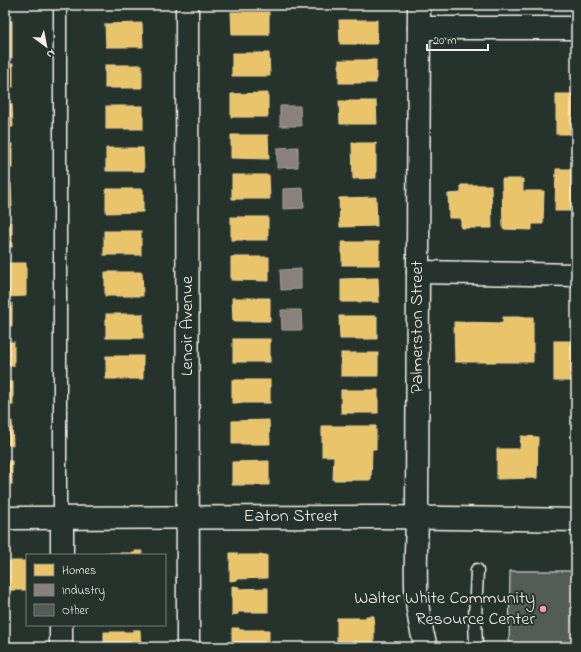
<svg xmlns="http://www.w3.org/2000/svg" width="581" height="652" viewBox="0 0 581 652" font-family="'Indie Flower',sans-serif">
<style>
.homes{fill:#e9c46a;stroke:#ecd290}
.industry{fill:#8a817c;stroke:#aaa39c}
.building{fill:#525c55;stroke:#f4f1e8}
.lines{fill:none;stroke-linecap:round;stroke-linejoin:round}
.service-casing{stroke:#f4f1e8;stroke-width:15}
.minor-casing{stroke:#f4f1e8;stroke-width:25}
.service{stroke:#26332d;stroke-width:12}
.minor{stroke:#26332d;stroke-width:22}
.poi-dot{fill:#ff9aa2;stroke:#26332d;stroke-width:1.5}
.labels{text-anchor:middle;dominant-baseline:central;stroke-width:4;stroke-linejoin:round;paint-order:stroke}
.street-label{font-size:18px;fill:#f4f1e8;stroke:#26332d}
.poi-label{font-size:18px;fill:#f4f1e8;stroke:#26332d;text-anchor:end}
</style>
<rect width="100%" height="100%" fill="#26332d"/>
<filter id="ink" filterUnits="userSpaceOnUse"><feTurbulence type="fractalNoise" baseFrequency=".025" numOctaves="2"/><feDisplacementMap in="SourceGraphic" scale="8" xChannelSelector="R" yChannelSelector="G"/><feConvolveMatrix kernelMatrix="1 2 1 2 8 2 1 2 1" color-interpolation-filters="sRGB"/></filter>
<g filter="url(#ink)">
<!-- homes -->
<g class="homes">
<polygon points="231,12 269,12 269,35 232,35"/>
<polygon points="339,20 377,20 377,44 340,44"/>
<rect x="5" y="21" width="7" height="37"/>
<polygon points="142,23 143,47 106,47 105,24"/>
<polygon points="232,53 269,53 270,76 232,76"/>
<rect x="339" y="60" width="37" height="23"/>
<rect x="5" y="64" width="8" height="23"/>
<rect x="105" y="65" width="37" height="23"/>
<polygon points="268,93 268,117 231,117 231,94"/>
<rect x="556" y="94" width="20" height="40"/>
<polygon points="339,101 376,101 377,124 340,124"/>
<polygon points="5,104 12,104 13,127 5,127"/>
<rect x="106" y="106" width="37" height="23"/>
<polygon points="231,135 268,135 269,159 231,158"/>
<polygon points="352,143 376,143 376,178 353,179"/>
<rect x="5" y="144" width="7" height="24"/>
<polygon points="106,148 143,148 144,171 106,171"/>
<polygon points="556,169 576,169 576,211 555,211"/>
<polygon points="232,175 269,175 270,199 232,199"/>
<polygon points="502,179 523,179 523,191 544,191 543,224 532,224 532,230 503,229"/>
<polygon points="5,183 11,183 12,207 5,207"/>
<polygon points="461,185 491,185 492,228 461,228 461,218 449,218 448,194 461,193"/>
<polygon points="106,189 143,189 143,212 106,213"/>
<polygon points="376,197 377,226 340,227 339,198"/>
<rect x="231" y="217" width="37" height="23"/>
<rect x="5" y="223" width="7" height="24"/>
<rect x="104" y="231" width="37" height="24"/>
<rect x="342" y="242" width="37" height="23"/>
<polygon points="231,257 269,257 269,281 231,280"/>
<polygon points="5,263 26,263 26,296 5,297"/>
<polygon points="105,272 142,272 143,296 105,296"/>
<polygon points="378,278 379,302 341,302 341,279"/>
<polygon points="232,298 270,298 270,321 233,321"/>
<rect x="5" y="303" width="7" height="23"/>
<rect x="106" y="314" width="37" height="24"/>
<polygon points="339,316 377,316 377,339 340,339"/>
<polygon points="503,317 533,317 533,362 455,362 454,322 503,323"/>
<rect x="233" y="339" width="37" height="23"/>
<rect x="554" y="341" width="22" height="40"/>
<rect x="5" y="342" width="9" height="24"/>
<rect x="341" y="353" width="37" height="23"/>
<rect x="106" y="356" width="37" height="23"/>
<rect x="232" y="380" width="38" height="23"/>
<rect x="5" y="382" width="8" height="23"/>
<rect x="341" y="390" width="37" height="23"/>
<polygon points="269,420 270,444 232,444 232,421"/>
<polygon points="5,421 12,421 13,445 5,445"/>
<polygon points="322,426 376,426 376,449 372,449 371,480 333,480 334,456 322,456"/>
<polygon points="521,436 538,437 537,478 497,479 497,449 520,449"/>
<rect x="5" y="461" width="7" height="23"/>
<polygon points="269,461 269,485 232,485 232,462"/>
<polygon points="135,551 142,551 142,555 106,555 106,553 135,553"/>
<polygon points="230,553 237,553 237,555 267,555 267,578 237,579 237,580 230,581"/>
<rect x="5" y="561" width="22" height="29"/>
<polygon points="232,586 239,587 239,589 268,588 268,612 238,612 238,614 232,615"/>
<polygon points="366,616 374,616 374,643 367,643 367,642 337,642 337,618 366,618"/>
<polygon points="232,628 239,628 239,630 269,630 269,647 232,647"/>
<polygon points="133,630 140,630 141,647 104,647 104,632 133,632"/>
</g>
<!-- industry -->
<g class="industry">
<polygon points="280,106 300,106 301,126 280,126"/>
<polygon points="298,147 298,167 277,168 277,148"/>
<polygon points="303,188 304,208 283,209 283,189"/>
<polygon points="301,269 301,289 281,290 280,270"/>
<polygon points="281,310 301,310 302,330 282,330"/>
</g>
<!-- building -->
<polygon class="building" points="510,571 576,571 576,647 509,647"/>
<g class="lines">
<!-- service casing -->
<g class="service-casing">
<g id="service">
<polyline points="60,5 60,518"/>
<polyline points="476,647 475,618 477,570"/>
</g>
</g>
<!-- minor casing -->
<g class="minor-casing">
<g id="minor">
<polyline points="187,5 188,647"/>
<path d="M 419,5 L 417,518 C 416,565 412,601 426,647"/>
<polyline points="419,28 576,28"/>
<polyline points="418,272 576,275"/>
<polyline points="5,518 383,517 576,520"/>
<polyline points="62,555 62,518"/>
<polyline points="61,647 61,625"/>
</g>
</g>
<!-- service -->
<use href="#service" class="service"/>
<!-- minor -->
<use href="#minor" class="minor"/>
</g>
</g>
<!-- markers -->
<circle class="poi-dot" cx="543" cy="609" r="4"/>
<g class="labels">
<!-- street labels -->
<g class="street-label">
<text transform="translate(188 326) rotate(-90)">Lenoir Avenue</text>
<text transform="translate(418 327) rotate(-90)">Palmerston Street</text>
<text x="291" y="517">Eaton Street</text>
</g>
<!-- poi labels -->
<g class="poi-label">
<text x="535" y="599">Walter White Community<tspan x="535" dy="21">Resource Center</tspan></text>
</g>
</g>
<!-- margin -->
<rect width="581" height="652" fill="none" stroke="#26332d" stroke-width="20"/>
<rect x="10" y="10" width="561" height="632" fill="none" stroke="#f4f1e8" stroke-width="1.5" filter="url(#ink)"/>
<!-- legend -->
<rect x="26" y="554" width="140" height="72" fill="#26332d" stroke="#787f78"/>
<rect x="34" y="564" width="20" height="12" fill="#e9c46a" stroke="#787f78"/>
<text x="62" y="574" font-size="12" fill="#f4f1e8">Homes</text>
<rect x="34" y="584" width="20" height="12" fill="#8a817c" stroke="#787f78"/>
<text x="62" y="594" font-size="12" fill="#f4f1e8">Industry</text>
<rect x="34" y="604" width="20" height="12" fill="#525c55" stroke="#787f78"/>
<text x="62" y="614" font-size="12" fill="#f4f1e8">Other</text>
<!-- north arrow -->
<g transform="translate(46 46) rotate(148)" stroke="#26332d" stroke-width="3" paint-order="stroke">
<path d="M0-3L7 15L0 10L-7 15Z" fill="#f4f1e8"/>
<text y="-6" font-size="11" font-weight="bold" text-anchor="middle" fill="#f4f1e8">N</text>
</g>
<!-- scale -->
<path d="M427 44v6h61v-6" fill="none" stroke="#f4f1e8" stroke-width="2"/>
<text x="433" y="44" font-size="12" fill="#f4f1e8" stroke="#26332d" stroke-width="3" paint-order="stroke">20 m</text>
</svg>
